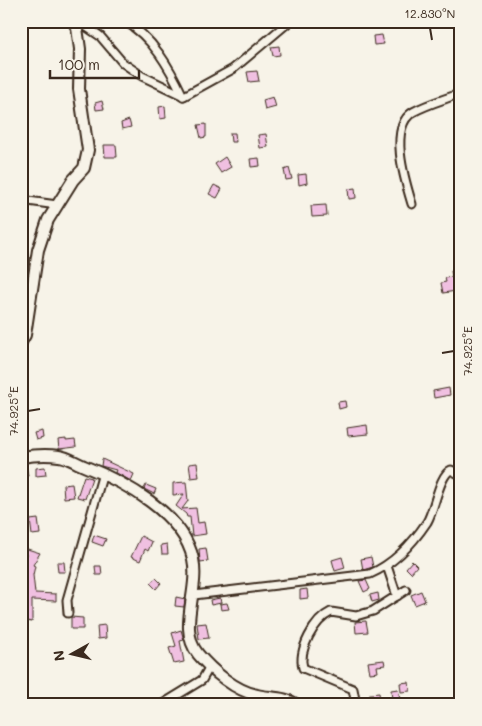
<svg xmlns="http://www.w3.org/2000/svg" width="482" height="726" viewBox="0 0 482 726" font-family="Mali,sans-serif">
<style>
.building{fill:#f0c0e1;stroke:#3b2a1e}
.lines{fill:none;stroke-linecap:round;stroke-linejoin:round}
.street-casing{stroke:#3b2a1e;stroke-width:11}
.secondary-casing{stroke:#3b2a1e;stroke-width:14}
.street{stroke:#f7f3e8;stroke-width:7}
.secondary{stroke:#f7f3e8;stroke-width:10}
.ticks{fill:none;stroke:#3b2a1e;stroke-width:2}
.neatline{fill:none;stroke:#3b2a1e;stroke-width:2}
.ticks-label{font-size:12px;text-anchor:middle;fill:#3b2a1e}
</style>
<rect width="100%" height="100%" fill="#f7f3e8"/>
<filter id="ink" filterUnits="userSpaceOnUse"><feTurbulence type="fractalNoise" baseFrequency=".02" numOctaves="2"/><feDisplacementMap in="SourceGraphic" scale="10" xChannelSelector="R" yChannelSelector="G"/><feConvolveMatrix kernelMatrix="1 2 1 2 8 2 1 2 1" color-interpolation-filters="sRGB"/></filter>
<g filter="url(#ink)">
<!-- building -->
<g class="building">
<polygon points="382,35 384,44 374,45 373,36"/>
<polygon points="279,46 280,55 273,56 271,47"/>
<polygon points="257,71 259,81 249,82 247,72"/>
<polygon points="273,97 276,107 265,110 263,100"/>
<polygon points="102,101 104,109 96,110 95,103"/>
<polygon points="165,106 166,118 160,119 159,107"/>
<polygon points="129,120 131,127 122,129 121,123"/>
<polygon points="206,124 206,137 201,138 198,125"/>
<polygon points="230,133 235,133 236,142 231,142"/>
<polygon points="266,134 268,147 260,148 258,135"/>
<polygon points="104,145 116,145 117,157 105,157"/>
<polygon points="225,157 231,167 221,173 215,164"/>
<polygon points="259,158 260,166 251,167 250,159"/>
<polygon points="289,168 292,179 286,180 284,170"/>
<polygon points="306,174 307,183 299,185 298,175"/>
<polygon points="214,185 222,189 217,198 209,194"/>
<polygon points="355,188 356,198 349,199 348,189"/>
<polygon points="326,205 327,216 312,217 311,206"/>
<polygon points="456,270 459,288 455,288 456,291 443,293 441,283 446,282 445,278 452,277 451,271"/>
<polygon points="449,388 450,395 434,398 433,391"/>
<polygon points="345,401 346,407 339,409 338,402"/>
<polygon points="367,425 368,434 348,436 347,428"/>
<polygon points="42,431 43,438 36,440 34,433"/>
<polygon points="66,439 66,441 75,440 76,447 59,449 58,440"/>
<polygon points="102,459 134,474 131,481 115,472 116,470 101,466"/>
<polygon points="197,463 199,477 191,478 189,464"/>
<polygon points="26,465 28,476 21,477 21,466"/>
<polygon points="45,467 46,475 36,476 36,468"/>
<polygon points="84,476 92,478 85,499 77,497"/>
<polygon points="186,482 188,501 182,509 196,508 198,523 204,522 206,534 192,536 190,517 187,517 186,514 176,506 184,494 173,495 173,483"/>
<polygon points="72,484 74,497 64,498 63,485"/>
<polygon points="146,485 156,489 154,494 144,489"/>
<polygon points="38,519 40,534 32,535 30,520"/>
<polygon points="94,535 106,539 103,546 92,542"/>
<polygon points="141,536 152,542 148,551 145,549 140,561 131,557"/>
<polygon points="167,544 168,554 162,554 161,545"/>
<polygon points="21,547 40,553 33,565 35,566 33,575 35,593 56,594 56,601 32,600 32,622 21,620 23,586 21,579 25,580 22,570 26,554 21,554"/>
<polygon points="206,548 208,561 200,562 199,549"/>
<polygon points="342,557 345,568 335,571 332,560"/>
<polygon points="371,557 373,567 363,570 361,559"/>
<polygon points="412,561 417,566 411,573 406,568"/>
<polygon points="57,562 64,562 65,572 58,572"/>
<polygon points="95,566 101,566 102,575 96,575"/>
<polygon points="156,578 161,583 156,589 150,583"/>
<polygon points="366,580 370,589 364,592 359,581"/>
<polygon points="307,589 308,598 300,599 300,590"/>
<polygon points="421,591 425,601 415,605 411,595"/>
<polygon points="378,593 379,600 372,602 370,595"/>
<polygon points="176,597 185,599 184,607 175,606"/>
<polygon points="220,598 221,603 211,605 210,600"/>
<polygon points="227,603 229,609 221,610 220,604"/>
<polygon points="71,617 83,618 83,629 71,629"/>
<polygon points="366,621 368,632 356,633 355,622"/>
<polygon points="206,623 209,638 199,639 197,624"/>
<polygon points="105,625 106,638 98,639 97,626"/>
<polygon points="181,630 184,640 180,641 184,662 174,664 169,648 176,646 172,633"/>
<polygon points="384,660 385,665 377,666 378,672 370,673 368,662"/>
<polygon points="409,682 410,691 401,692 400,683"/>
<polygon points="398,689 400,699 392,700 391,690"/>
<polygon points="379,693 381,705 372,705 370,694"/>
</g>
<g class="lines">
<!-- street casing -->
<g class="street-casing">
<g id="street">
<polyline points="78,21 100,36 123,63 142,76 184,96 233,69 290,21"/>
<path d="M 124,21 C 152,36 170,68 183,96"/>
<polyline points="21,200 57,205"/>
<path d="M 412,204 C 405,181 388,127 413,112 C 427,104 446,99 461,93"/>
<polyline points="387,566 397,596"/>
<path d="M 194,595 L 370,574 C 393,564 413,543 427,522 C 435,509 439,475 451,470 L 461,475"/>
<polyline points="68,613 67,600 103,473"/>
<polyline points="161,705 202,680 210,666"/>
<path d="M 356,705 L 353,689 L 303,668 C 298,650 314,620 331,612 L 356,616 L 373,611 L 406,590"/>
</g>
</g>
<!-- secondary casing -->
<g class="secondary-casing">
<g id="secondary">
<polyline points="21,342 25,335 38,250 48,220 73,180 84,168 88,150 79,89 80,49 77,28 73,21"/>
<path d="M 21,457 C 33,455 47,454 59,456 C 68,457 76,463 84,466 C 124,482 183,513 193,559 C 200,591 177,628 198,654 C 212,671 236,691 257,695 C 271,698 286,697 297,705"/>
</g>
</g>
<!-- street -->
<use href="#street" class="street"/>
<!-- secondary -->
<use href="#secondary" class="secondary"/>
</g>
</g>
<!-- ticks -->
<path class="ticks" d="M 430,28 L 432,40M 442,353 L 454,351M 28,411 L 40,409"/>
<!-- margin -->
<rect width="482" height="726" fill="none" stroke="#f7f3e8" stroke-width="55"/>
<!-- north arrow -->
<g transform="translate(72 654) rotate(262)" stroke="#f7f3e8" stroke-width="4" paint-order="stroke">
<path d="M0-4L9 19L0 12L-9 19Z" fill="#3b2a1e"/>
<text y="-8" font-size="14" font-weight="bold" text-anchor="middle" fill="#3b2a1e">N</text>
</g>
<!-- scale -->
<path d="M50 70v8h89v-8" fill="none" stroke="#3b2a1e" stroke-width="2.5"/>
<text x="58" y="70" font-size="15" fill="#3b2a1e" stroke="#f7f3e8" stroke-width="4" paint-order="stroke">100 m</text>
<rect x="28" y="28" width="426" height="670" class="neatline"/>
<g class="ticks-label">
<text x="430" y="18">12.830°N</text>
<text transform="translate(468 351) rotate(-90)" y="4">74.925°E</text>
<text transform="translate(14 411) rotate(-90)" y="4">74.925°E</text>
</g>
</svg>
